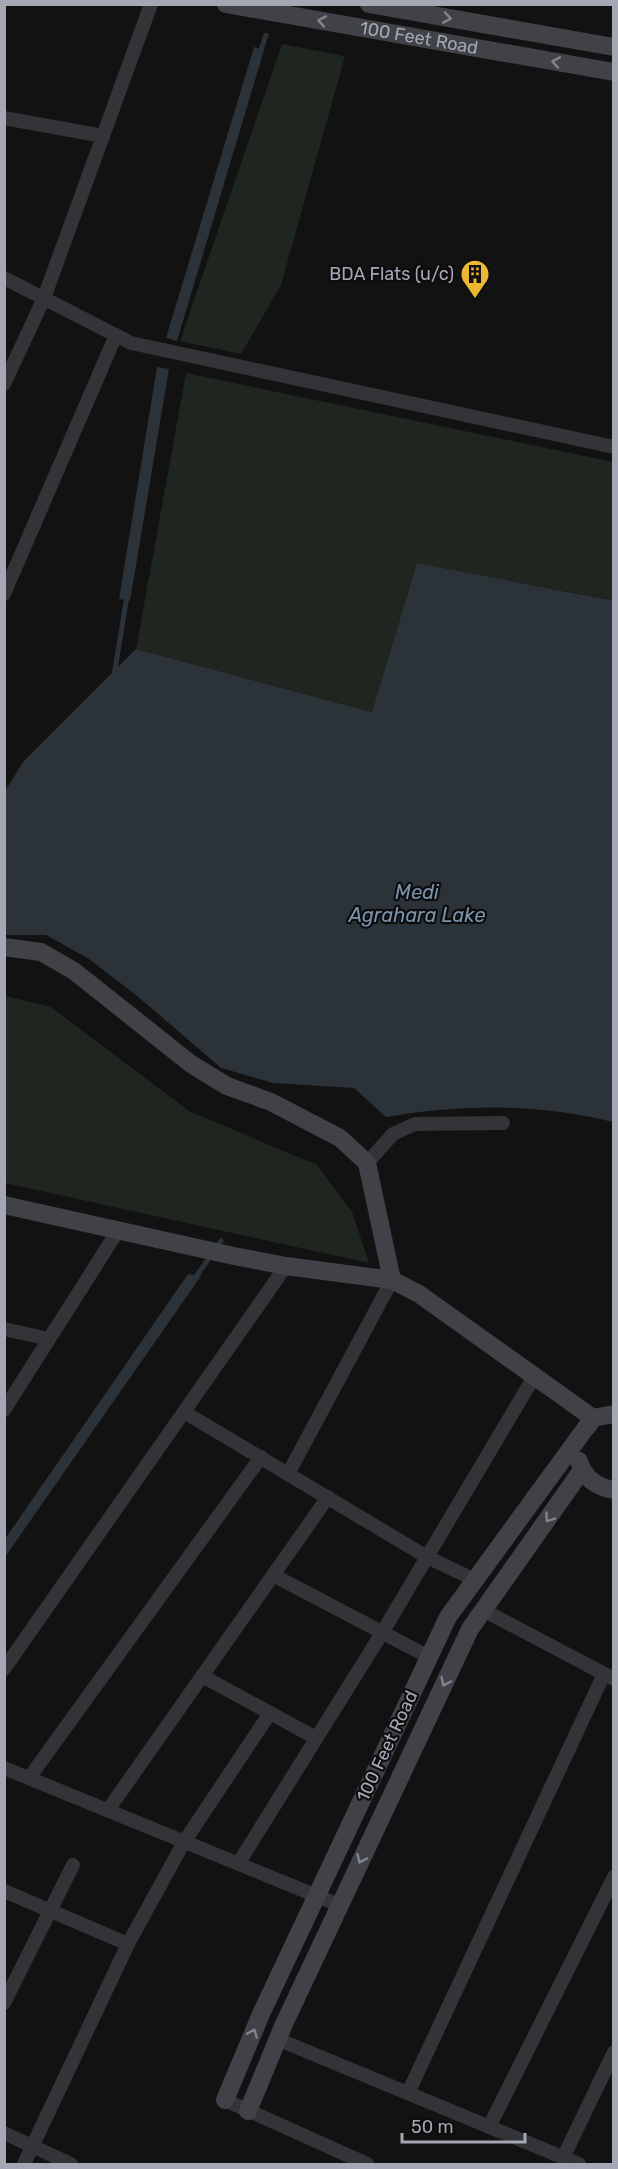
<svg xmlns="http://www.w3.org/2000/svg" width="618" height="2169" viewBox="0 0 618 2169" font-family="Rubik,sans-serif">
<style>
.green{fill:#1e261f}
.water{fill:#2b3238}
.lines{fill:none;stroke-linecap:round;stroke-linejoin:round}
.stream{stroke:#2b3238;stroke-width:5}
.street{stroke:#333338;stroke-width:14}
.secondary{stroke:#414248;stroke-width:18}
.oneway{stroke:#81848e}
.labels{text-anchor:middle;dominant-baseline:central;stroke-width:4.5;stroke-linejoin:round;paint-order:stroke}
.street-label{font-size:18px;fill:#a4a8b4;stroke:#0d0d0e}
.poi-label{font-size:18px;fill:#a4a8b4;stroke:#0d0d0e;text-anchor:end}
.water-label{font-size:20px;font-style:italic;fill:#7b94ae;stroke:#0d0d0e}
</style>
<rect width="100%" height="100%" fill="#121213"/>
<!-- green -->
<g class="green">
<polygon points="282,44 345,56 281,285 241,354 180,341"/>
<polygon points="186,373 613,462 614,597 611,600 417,563 373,712 136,649"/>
<polygon points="5,996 51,1007 189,1111 317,1165 352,1212 369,1263 5,1183"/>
</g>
<!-- water -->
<g class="water">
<polygon points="254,47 264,50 177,341 166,338"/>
<polygon points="157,367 169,369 130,601 119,599"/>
<path d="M 417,563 L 610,600 L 613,597 L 613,1122 C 538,1103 462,1104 386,1117 L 354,1088 L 273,1083 L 221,1068 L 136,995 L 89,959 L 46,935 L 5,935 L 5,791 L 23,762 L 136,649 L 372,712 Z"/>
<polygon points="188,1274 201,1276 5,1557 5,1539"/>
</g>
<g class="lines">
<!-- stream -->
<g class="stream">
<polyline points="259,56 266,35"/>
<polyline points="114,676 127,596"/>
<polyline points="193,1281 221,1241"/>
</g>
<!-- street -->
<g class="street">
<polyline points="4,118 103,136"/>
<polyline points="4,278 131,343 614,447"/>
<polyline points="4,384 44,298 151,4"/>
<polyline points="4,594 116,335"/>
<polyline points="367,1163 393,1134 415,1124 503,1123"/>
<polyline points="4,1329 49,1339"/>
<polyline points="4,1410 119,1229"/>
<polyline points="184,1412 427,1557 475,1580"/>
<polyline points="288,1474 392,1280"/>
<polyline points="273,1575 429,1657"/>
<polyline points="483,1610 614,1679"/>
<polyline points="4,1669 286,1266"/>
<polyline points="202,1676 316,1738"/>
<polyline points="4,1768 339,1905"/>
<polyline points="29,1778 261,1457"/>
<polyline points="108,1810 328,1497"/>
<polyline points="238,1864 382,1633 535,1375"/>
<polyline points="4,1891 128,1944 184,1842 270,1713"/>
<polyline points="4,2003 73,1865"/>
<polyline points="277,2039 579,2164"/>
<polyline points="408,2093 604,1674"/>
<polyline points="225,2100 367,2164"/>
<polyline points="489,2127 614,1877"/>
<polyline points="4,2133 71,2164"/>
<polyline points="563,2158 614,2052"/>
<polyline points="24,2164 128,1944"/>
</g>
<!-- secondary -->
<g class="secondary">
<path id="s1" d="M 226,4 L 614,72"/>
<polyline points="369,4 614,47"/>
<polyline points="4,947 41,952 74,971 191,1064 227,1086 271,1102 340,1138 367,1163 392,1280 419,1294 593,1418 448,1617 261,2014 225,2100"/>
<polyline points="4,1205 234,1256 286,1266 392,1280"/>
<polyline points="588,1426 593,1418 614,1414"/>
<path d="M 579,1461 C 584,1478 596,1487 614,1490"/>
<polyline points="248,2111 284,2024 470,1629 582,1470"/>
</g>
</g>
<!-- one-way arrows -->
<defs><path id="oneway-chevron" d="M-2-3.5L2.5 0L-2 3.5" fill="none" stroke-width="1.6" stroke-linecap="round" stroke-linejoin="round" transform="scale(1.5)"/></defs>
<g class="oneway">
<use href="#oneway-chevron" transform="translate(447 18) rotate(10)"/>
<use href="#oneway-chevron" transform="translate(322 21) rotate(-170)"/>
<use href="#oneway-chevron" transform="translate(556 62) rotate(-170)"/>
<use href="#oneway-chevron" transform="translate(549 1518) rotate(125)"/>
<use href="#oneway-chevron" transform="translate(445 1682) rotate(115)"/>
<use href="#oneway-chevron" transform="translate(361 1859) rotate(115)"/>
<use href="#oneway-chevron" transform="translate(253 2033) rotate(-68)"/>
</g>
<!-- icons -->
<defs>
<g id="building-pin" transform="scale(1.5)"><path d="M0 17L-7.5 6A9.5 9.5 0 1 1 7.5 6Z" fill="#ecb731" stroke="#0d0d0e"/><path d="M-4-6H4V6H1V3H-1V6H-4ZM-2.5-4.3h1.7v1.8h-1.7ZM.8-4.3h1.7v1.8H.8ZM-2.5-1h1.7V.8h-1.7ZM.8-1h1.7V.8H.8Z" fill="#111"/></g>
</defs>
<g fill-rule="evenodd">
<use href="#building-pin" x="475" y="274"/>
</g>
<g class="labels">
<!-- street labels -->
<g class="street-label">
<text stroke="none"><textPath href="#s1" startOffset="196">100 Feet Road</textPath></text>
<text transform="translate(387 1746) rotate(-65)">100 Feet Road</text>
</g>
<!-- poi labels -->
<g class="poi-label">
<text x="454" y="274">BDA Flats (u/c)</text>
</g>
<!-- water labels -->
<g class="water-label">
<text x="417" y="892">Medi<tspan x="417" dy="23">Agrahara Lake</tspan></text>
</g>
</g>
<!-- border -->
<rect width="618" height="2169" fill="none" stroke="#a4a8b4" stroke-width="12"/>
<!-- scale -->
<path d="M402 2133v9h123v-9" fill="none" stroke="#a4a8b4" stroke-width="3"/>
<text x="411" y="2133" font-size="18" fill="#a4a8b4" stroke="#0d0d0e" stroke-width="4.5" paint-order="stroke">50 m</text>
</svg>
